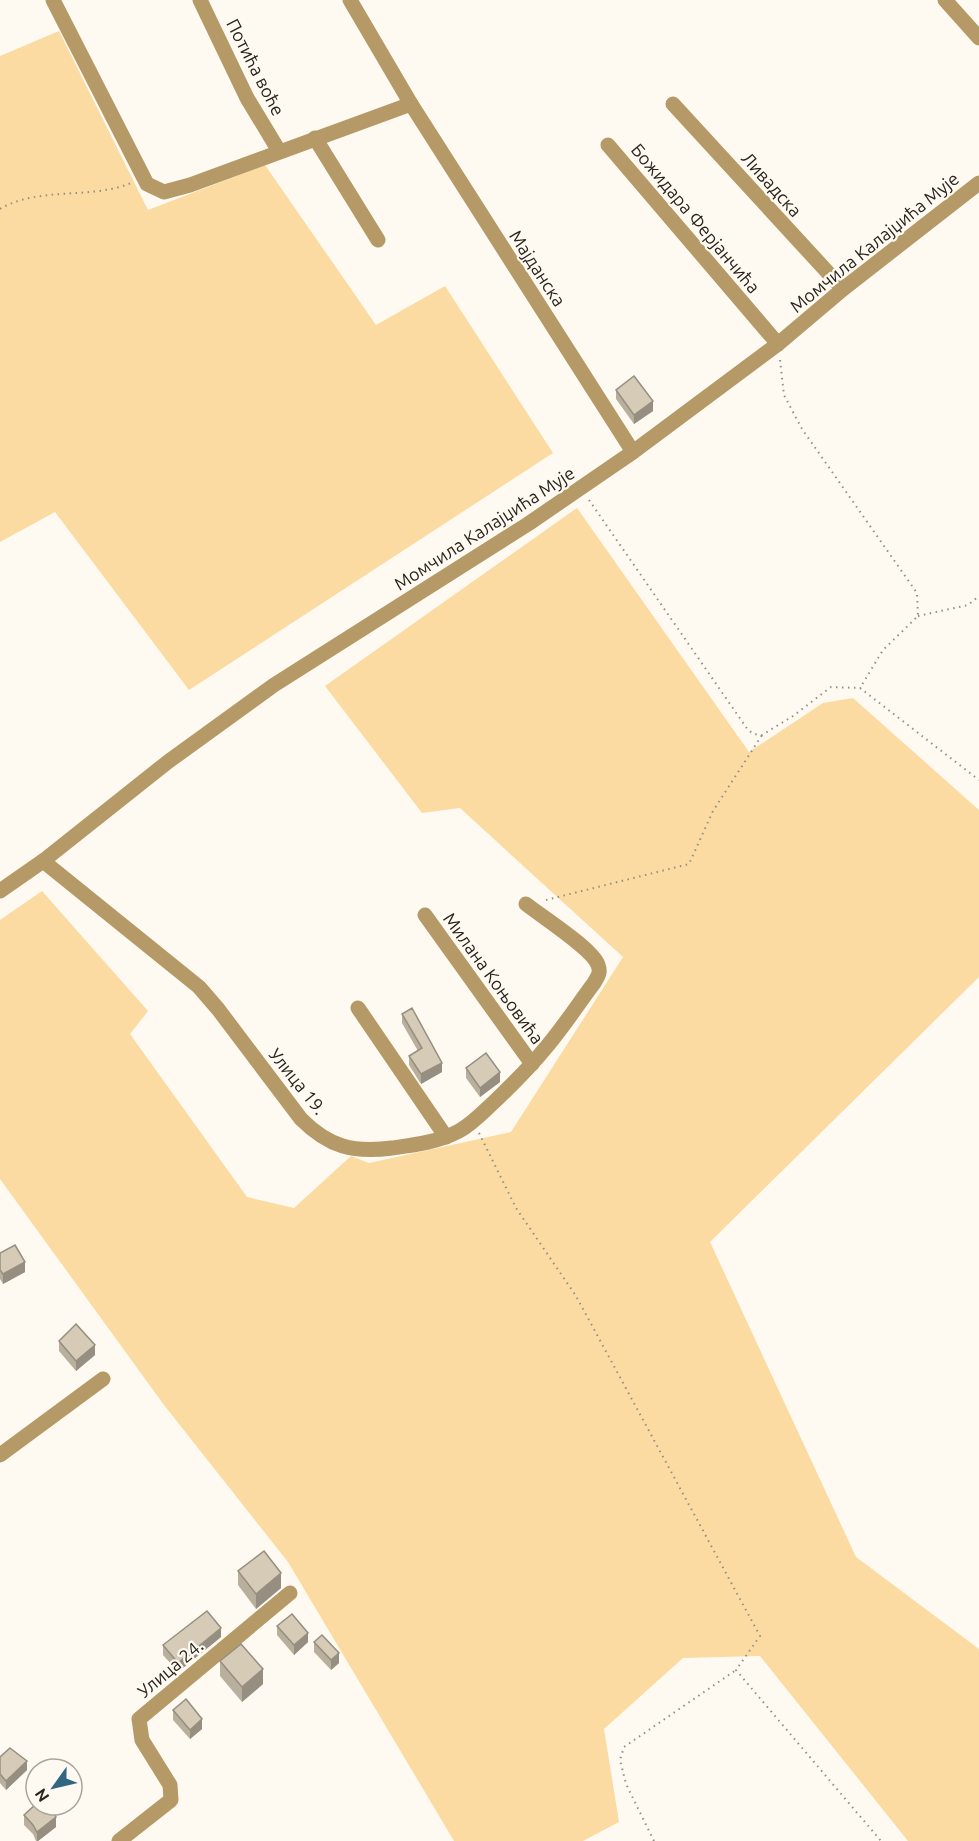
<svg xmlns="http://www.w3.org/2000/svg" width="979" height="1841" viewBox="0 0 979 1841" font-family="Ubuntu,sans-serif">
<style>
.grass{fill:#fbdba1}
.lines{fill:none;stroke-linecap:round;stroke-linejoin:round}
.path{stroke:#938f87;stroke-width:2;stroke-dasharray:1.5 4.5;stroke-linecap:butt}
.minor{stroke:#b59a68;stroke-width:15}
.wall{fill:#b8af9d}
.shaded-wall{fill:#968e80}
.building{fill:#d6cbb7;stroke:#968e80;stroke-width:1.5}
.labels{text-anchor:middle;dominant-baseline:central;stroke-width:4.5;stroke-linejoin:round;paint-order:stroke}
.street-label{font-size:18px;fill:#29251d;stroke:#fefaf2}
</style>
<rect width="100%" height="100%" fill="#fefaf2"/>
<!-- grass -->
<g class="grass">
<polygon points="59,31 148,210 265,165 376,325 445,286 553,453 189,690 55,512 0,542 0,56"/>
<polygon points="577,508 749,752 823,703 853,698 979,810 979,977 710,1242 856,1557 979,1649 979,1841 908,1841 760,1656 683,1658 604,1729 619,1822 583,1841 454,1841 288,1562 164,1405 0,1179 0,920 42,891 148,1011 130,1034 247,1197 294,1208 351,1156 369,1163 511,1132 623,957 460,808 422,813 325,686"/>
</g>
<g class="lines">
<!-- path -->
<g class="path">
<path d="M 0,209 C 39,186 90,200 131,183"/>
<polyline points="780,360 784,395 802,429 917,593 918,616 883,650 860,688"/>
<polyline points="589,500 748,730 754,734 762,735 793,716 831,687 860,688 979,780"/>
<polyline points="918,616 968,605 979,596"/>
<polyline points="546,900 689,864 713,811 762,735"/>
<polyline points="479,1133 516,1208 576,1296 760,1636 736,1670 881,1841"/>
<polyline points="654,1841 626,1784 620,1760 624,1747 736,1670"/>
</g>
<!-- minor -->
<g class="minor">
<polyline points="53,0 147,184 164,192 190,185 411,104 633,452"/>
<polyline points="200,0 247,98 279,151"/>
<polyline points="350,0 411,104"/>
<polyline points="945,0 979,38"/>
<polyline points="673,104 843,289"/>
<polyline points="315,138 378,240"/>
<polyline points="608,145 778,344"/>
<path d="M 43,861 L 199,987 L 218,1009 L 301,1119 C 329,1147 353,1153 392,1148 C 414,1145 439,1142 459,1131 C 472,1124 483,1112 494,1102 C 513,1084 531,1066 548,1045 C 564,1026 579,1003 594,983 C 598,976 601,973 598,965 C 593,949 541,916 526,904"/>
<polyline points="0,891 43,861 169,761 274,685 528,524 633,452 778,344 843,289 979,183"/>
<polyline points="425,915 532,1064"/>
<polyline points="358,1008 446,1137"/>
<polyline points="0,1455 103,1379"/>
<polyline points="119,1841 171,1800 170,1785 142,1740 139,1719 290,1593"/>
</g>
</g>
<!-- wall -->
<g class="wall">
<polygon points="616,390 653,411 634,424 616,399"/>
<polygon points="402,1014 442,1072 421,1084 409,1065 409,1056 418,1051 402,1023"/>
<polygon points="466,1068 500,1082 480,1097 466,1078"/>
<polygon points="0,1253 25,1272 3,1284 0,1279"/>
<polygon points="59,1341 95,1355 76,1371 59,1351"/>
<polygon points="238,1571 281,1588 256,1609 238,1585"/>
<polygon points="277,1626 308,1642 294,1655 277,1635"/>
<polygon points="221,1637 178,1672 163,1655 163,1645"/>
<polygon points="314,1642 339,1663 331,1670 314,1652"/>
<polygon points="220,1661 263,1684 242,1702 220,1676"/>
<polygon points="173,1710 202,1729 190,1739 173,1720"/>
<polygon points="0,1757 27,1770 6,1790 0,1783"/>
<polygon points="24,1815 56,1827 38,1841 36,1841 33,1834 24,1825"/>
</g>
<!-- shaded-wall -->
<g class="shaded-wall">
<polygon points="653,401 653,411 634,424 634,415"/>
<polygon points="442,1063 442,1072 421,1084 421,1074"/>
<polygon points="500,1072 500,1082 480,1097 480,1088"/>
<polygon points="25,1262 25,1272 3,1284 3,1274"/>
<polygon points="95,1345 95,1355 76,1371 76,1361"/>
<polygon points="281,1573 281,1588 256,1609 256,1594"/>
<polygon points="221,1628 221,1637 178,1672 178,1663"/>
<polygon points="308,1633 308,1642 294,1655 294,1645"/>
<polygon points="339,1653 339,1663 331,1670 331,1660"/>
<polygon points="263,1669 263,1684 242,1702 242,1687"/>
<polygon points="202,1719 202,1729 190,1739 190,1730"/>
<polygon points="27,1761 27,1770 6,1790 6,1781"/>
<polygon points="56,1817 56,1827 38,1841 37,1841 37,1832"/>
</g>
<!-- building -->
<g class="building">
<polygon points="634,376 653,401 634,415 616,390"/>
<polygon points="412,1008 442,1063 421,1074 409,1056 422,1048 402,1014"/>
<polygon points="486,1053 500,1072 480,1088 466,1068"/>
<polygon points="15,1245 25,1262 3,1274 0,1270 0,1253"/>
<polygon points="76,1324 95,1345 76,1361 59,1341"/>
<polygon points="264,1551 281,1573 256,1594 238,1571"/>
<polygon points="207,1611 221,1628 178,1663 163,1645"/>
<polygon points="292,1614 308,1633 294,1645 277,1626"/>
<polygon points="322,1635 339,1653 331,1660 314,1642"/>
<polygon points="241,1644 263,1669 242,1687 220,1661"/>
<polygon points="186,1699 202,1719 190,1730 173,1710"/>
<polygon points="10,1748 27,1761 6,1781 0,1774 0,1757"/>
<polygon points="36,1804 36,1805 48,1805 51,1807 56,1817 37,1832 33,1825 24,1815"/>
</g>
<g class="labels">
<!-- street labels -->
<g class="street-label">
<text transform="translate(256 67) rotate(63)">Потића воће</text>
<text transform="translate(772 184) rotate(48)">Ливадска</text>
<text transform="translate(696 218) rotate(50)">Божидара Ферјанчића</text>
<text transform="translate(874 242) rotate(-39)">Момчила Калајџића Мује</text>
<text transform="translate(538 268) rotate(57)">Мајданска</text>
<text transform="translate(484 528) rotate(-33)">Момчила Калајџића Мује</text>
<text transform="translate(494 978) rotate(54)">Милана Коњовића</text>
<text transform="translate(298 1081) rotate(51)">Улица 19.</text>
<text transform="translate(170 1668) rotate(-40)">Улица 24.</text>
</g>
</g>
<!-- north arrow -->
<g transform="translate(54 1787) rotate(236)"><circle r="28" fill="#fefaf2" stroke="#a9a59d" stroke-width="1.5"/>
<path d="M0-4.5L10 22L0 15L-10 22Z" fill="#316782"/>
<text y="-9" font-size="16" font-weight="bold" text-anchor="middle" fill="#29251d">N</text>
</g>
</svg>
